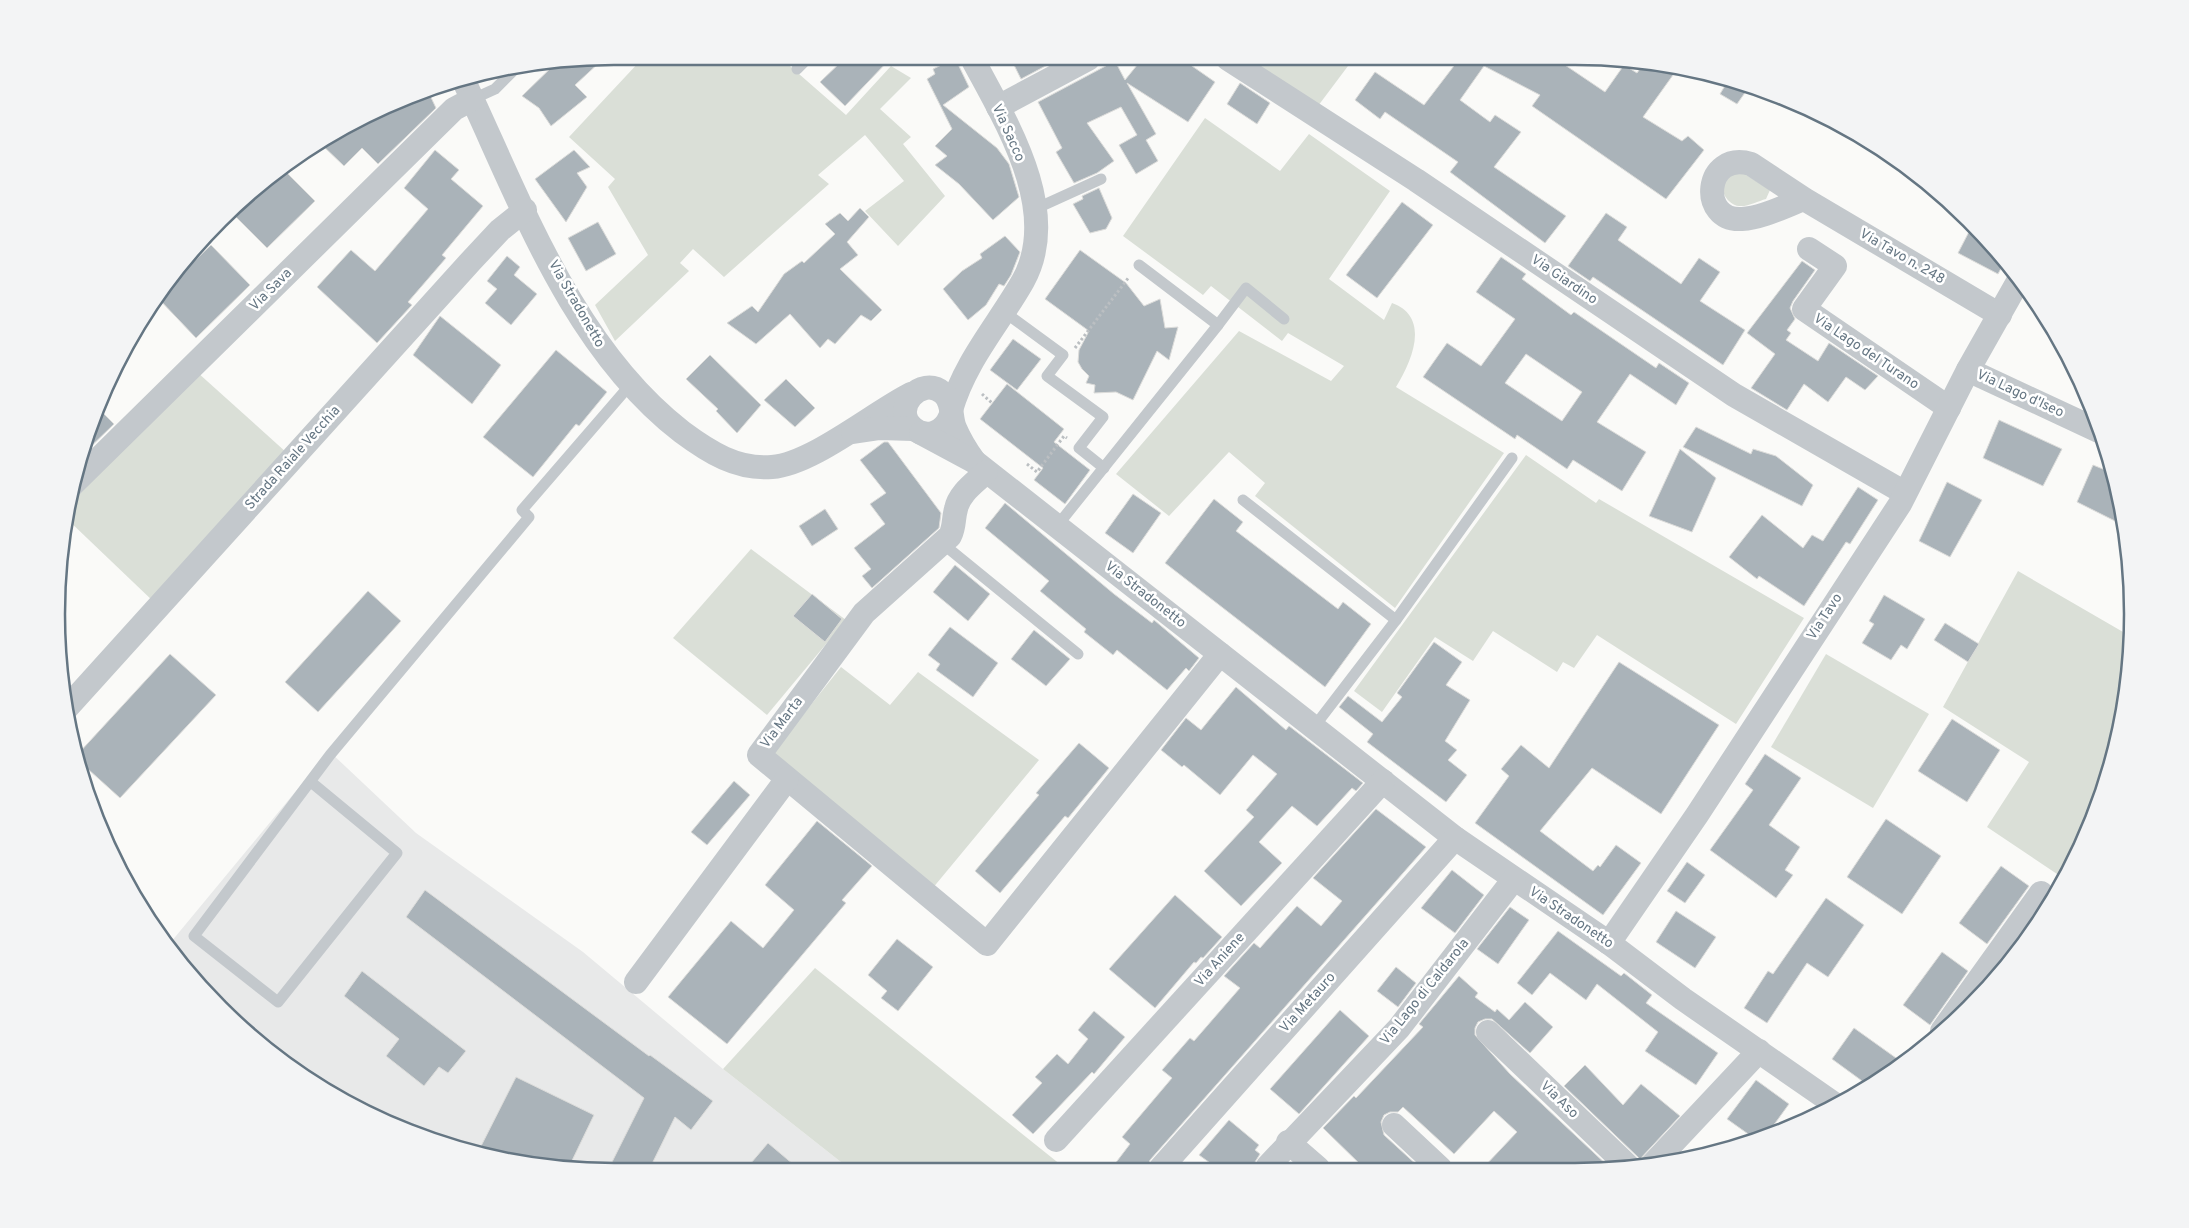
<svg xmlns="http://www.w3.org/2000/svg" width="2189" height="1228" viewBox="0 0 2189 1228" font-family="Overpass,sans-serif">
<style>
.built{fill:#e8e9e9}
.green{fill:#dadfd7}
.building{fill:#aab3b9;stroke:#dcdcda;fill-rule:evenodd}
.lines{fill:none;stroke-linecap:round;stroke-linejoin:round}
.path{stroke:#bbbfc2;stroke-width:3;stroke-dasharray:2.5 2.5;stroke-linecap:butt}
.lane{stroke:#c3c8cc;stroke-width:11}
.street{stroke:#c3c8cc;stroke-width:24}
.labels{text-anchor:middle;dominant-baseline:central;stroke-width:5;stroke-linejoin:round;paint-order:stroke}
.street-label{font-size:14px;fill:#657683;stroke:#fff}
.rim{fill:none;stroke:#657683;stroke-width:2.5}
</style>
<rect width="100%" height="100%" fill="#fafaf8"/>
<!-- built -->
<polygon class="built" points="329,751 416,833 583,952 723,1069 851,1170 578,1171 469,1153 335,1097 246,1034 194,982 149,918 171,942"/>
<!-- green -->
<g class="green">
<polygon points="1354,58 1315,110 1238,59"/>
<polygon points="783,60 846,115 891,66 911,78 880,109 911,137 903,144 945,196 898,246 865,211 904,181 865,135 818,175 829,184 724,277 693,249 680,263 689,271 615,341 595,305 648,255 608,187 615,179 569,137 640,61"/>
<path d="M 1205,118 L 1280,171 L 1309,134 L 1390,191 L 1329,279 L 1384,320 L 1392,303 C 1431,317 1412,361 1396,387 L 1504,453 L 1395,608 L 1255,496 L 1265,483 L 1229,452 L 1169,516 L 1116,474 L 1239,331 L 1331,381 L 1344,366 L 1288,333 L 1282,341 L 1211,286 L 1203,295 L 1123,236 Z"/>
<path d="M 1740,171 L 1770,190 L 1766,199 C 1758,201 1748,207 1739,206 C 1728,205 1717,189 1726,179 C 1729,176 1736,173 1740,171 Z"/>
<polygon points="197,372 287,453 155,603 66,518 70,498"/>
<polygon points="1526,455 1596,503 1599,499 1804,618 1736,724 1597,635 1574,668 1563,662 1557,672 1493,631 1473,661 1435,637 1382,712 1354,691"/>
<polygon points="751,549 846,620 767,715 673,638"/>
<polygon points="2018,571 2130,636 2128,687 2103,794 2063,878 1987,827 2029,762 1943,707"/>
<polygon points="1826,654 1929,714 1873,808 1771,747"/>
<polygon points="841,667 890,705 918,672 1039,760 932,889 771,755"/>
<polygon points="815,968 1066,1169 851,1170 723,1069"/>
</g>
<!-- building -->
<g class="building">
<polygon points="1460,58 1566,58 1562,63 1605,92 1624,65 1637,73 1644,63 1678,68 1643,117 1682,141 1688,136 1704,150 1666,199 1532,106 1540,95 1484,66 1460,100 1490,122 1495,115 1521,132 1494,167 1566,216 1545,243 1450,172 1458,162 1385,112 1380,119 1355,100 1375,72 1424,105"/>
<polygon points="1011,59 1052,59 1053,62 1021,79"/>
<polygon points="1142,59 1182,59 1215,82 1188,122 1127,83 1156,134 1146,140 1158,161 1136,174 1119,145 1137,135 1121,107 1087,123 1114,161 1097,173 1074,183 1056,152 1062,148 1038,102 1115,61 1125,80"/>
<polygon points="843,60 889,60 845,106 820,82"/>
<polygon points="952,60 956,60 969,87 943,105 997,148 1009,164 1019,197 993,220 959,184 935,165 947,156 935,146 952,129 927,79 935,74 933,69"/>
<polygon points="558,61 601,61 575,85 587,97 551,126 539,108 522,96"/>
<polygon points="1729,79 1749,87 1737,104 1720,94"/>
<polygon points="1240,83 1270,103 1257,124 1227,104"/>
<polygon points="427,89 436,108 378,164 362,148 344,166 320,143 367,114"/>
<polygon points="435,150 459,170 451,179 483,206 442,255 446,258 408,302 412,305 377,343 317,287 351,250 375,271 428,209 404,188"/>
<polygon points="574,150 590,167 577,173 587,187 566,222 535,179"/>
<polygon points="281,167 315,201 267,248 230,211"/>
<polygon points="1099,188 1112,218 1106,229 1090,233 1073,204 1083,199 1082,196"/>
<polygon points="1402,202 1433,225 1377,298 1346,275"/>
<polygon points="860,208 869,217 847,242 858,255 840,269 882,310 871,321 861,315 835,344 828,339 820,348 790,314 756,344 727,323 752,306 758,312 784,274 802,261 804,263 835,234 825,224 840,213 848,221"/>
<polygon points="1606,213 1627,227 1618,240 1681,284 1699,258 1720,272 1700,301 1745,330 1723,365 1593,277 1590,281 1568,266"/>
<polygon points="598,222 616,254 586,271 568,238"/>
<polygon points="1972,226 2005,261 1998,274 1958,253"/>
<polygon points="1005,236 1020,252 1011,275 1004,286 999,284 986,305 968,320 943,289 962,271 982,258 980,254"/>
<polygon points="211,245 250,285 196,338 157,297"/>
<polygon points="1080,250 1126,283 1144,306 1160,299 1165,328 1178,327 1169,360 1157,351 1133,400 1116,392 1094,393 1095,385 1086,383 1089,376 1082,369 1078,362 1079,350 1089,331 1045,299"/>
<polygon points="507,256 520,267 514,275 537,294 511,325 485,303 497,289 487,281"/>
<path d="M 1501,257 L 1526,274 L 1522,279 L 1571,315 L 1574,312 L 1656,368 L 1659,363 L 1689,383 L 1676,405 L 1630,374 L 1597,422 L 1646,452 L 1622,491 L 1573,460 L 1567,469 L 1517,435 L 1515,439 L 1423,377 L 1447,343 L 1481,366 L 1515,319 L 1476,292 ZM 1526,354 L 1582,392 L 1562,421 L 1505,383 Z"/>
<polygon points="1802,261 1815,270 1793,301 1790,308 1795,319 1787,330 1791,333 1786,340 1818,361 1829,343 1878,376 1865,390 1846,377 1828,402 1804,384 1787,410 1751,388 1775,354 1747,333"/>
<polygon points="440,316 501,365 472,404 413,355"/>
<polygon points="1013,339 1041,359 1017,390 990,370"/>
<polygon points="556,350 607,392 579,426 576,424 533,477 483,437"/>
<polygon points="710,355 761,405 737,433 716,411 718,409 686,379"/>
<polygon points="786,379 815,408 795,427 764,400"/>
<polygon points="1007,384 1064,429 1054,442 1090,470 1065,504 1034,480 1043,468 980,419"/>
<polygon points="98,408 114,424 79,458 89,432"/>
<polygon points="1999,420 2062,449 2043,486 1983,458"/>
<polygon points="1696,427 1751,454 1753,449 1776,456 1813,485 1802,506 1683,447"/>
<polygon points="884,442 888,442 941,513 939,528 872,588 862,576 871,569 854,548 885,524 870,504 886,493 860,460"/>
<polygon points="1680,449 1716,478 1692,532 1649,516"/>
<polygon points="2093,465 2115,474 2123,525 2077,502"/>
<polygon points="1947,482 1982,500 1950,557 1919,541"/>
<polygon points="1858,487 1878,500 1850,544 1846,542 1804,606 1759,576 1757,579 1729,557 1762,515 1803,548 1812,535 1823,541"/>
<polygon points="1133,494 1161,513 1133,553 1105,533"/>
<polygon points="1214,499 1243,522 1236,531 1338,609 1343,602 1371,624 1325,687 1165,563"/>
<polygon points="1005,503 1114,594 1152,623 1154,620 1199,658 1189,671 1186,668 1167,690 1117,650 1113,655 1084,632 1086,629 1040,591 1049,581 985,528"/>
<polygon points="825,509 838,529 812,546 799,526"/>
<polygon points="955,565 990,594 968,621 933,592"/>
<polygon points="368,591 401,621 318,712 285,682"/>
<polygon points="812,594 842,619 825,642 793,616"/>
<polygon points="1884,595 1925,619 1907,649 1901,645 1891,660 1862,643 1874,624 1869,621"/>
<polygon points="1945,623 1979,644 1968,662 1934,640"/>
<polygon points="950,627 998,663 973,697 936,670 940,664 928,655"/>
<polygon points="1034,630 1070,659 1046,686 1011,659"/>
<polygon points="1434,642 1462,662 1446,685 1470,700 1445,741 1457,750 1448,760 1467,775 1446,802 1367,742 1373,734 1339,707 1348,696 1382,722 1402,697 1397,693"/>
<polygon points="170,654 216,695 120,798 78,760 77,755"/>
<polygon points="1619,662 1719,725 1661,814 1592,768 1540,831 1593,871 1598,865 1600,867 1616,845 1641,863 1603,915 1475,823 1509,776 1501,769 1521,745 1549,768"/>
<polygon points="1236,687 1286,730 1289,726 1363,783 1356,791 1352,788 1317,826 1292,806 1259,842 1282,863 1241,906 1204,871 1254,817 1246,810 1277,774 1253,755 1220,795 1184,765 1182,767 1161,750 1186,718 1201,730"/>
<polygon points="1952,719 2000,750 1967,802 1918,771"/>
<polygon points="1079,743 1109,768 1068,818 1065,816 1000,893 975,871 1039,795 1036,793"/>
<polygon points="1765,754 1801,778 1769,825 1800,847 1785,870 1793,875 1776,898 1710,850 1753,790 1745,784"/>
<polygon points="734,781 750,795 707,845 691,832"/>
<polygon points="1376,809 1426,847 1150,1160 1147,1169 1111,1169 1130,1144 1122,1137 1172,1078 1162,1070 1190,1038 1194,1041 1240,988 1224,976 1254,943 1260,948 1297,906 1321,926 1342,901 1313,878"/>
<polygon points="1886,819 1941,856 1902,914 1847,877"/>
<polygon points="817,821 872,866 842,900 846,903 727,1044 668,997 731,921 763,948 794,910 765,885"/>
<polygon points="1687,862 1705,875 1685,903 1667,891"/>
<polygon points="2001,866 2029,886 1987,944 1959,923"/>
<polygon points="1452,870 1484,895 1455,933 1421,908"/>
<polygon points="425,890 649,1056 650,1055 713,1101 691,1130 675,1117 649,1170 608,1170 644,1098 406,917"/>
<polygon points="1175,895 1222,937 1203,958 1201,957 1196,963 1194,962 1155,1008 1109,969"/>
<polygon points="1826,898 1864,925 1828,977 1807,963 1767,1023 1744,1008 1768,971 1773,974"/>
<polygon points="1510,907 1529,920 1498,964 1477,949"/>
<polygon points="1676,911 1716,937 1695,968 1656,942"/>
<polygon points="1558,931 1621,976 1624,973 1652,995 1646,1003 1718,1053 1696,1085 1645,1051 1658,1032 1597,984 1586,1000 1550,973 1532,995 1517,983"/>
<polygon points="897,939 933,967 898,1011 881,998 887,991 868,975"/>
<polygon points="1942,952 1968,971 1930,1025 1903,1005"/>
<polygon points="1396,967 1416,983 1398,1007 1377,991"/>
<polygon points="362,971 466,1051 448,1073 439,1067 424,1086 386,1056 399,1039 344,996"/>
<polygon points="1459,976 1478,993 1475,997 1495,1012 1497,1009 1509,1020 1525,1002 1553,1027 1530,1053 1492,1019 1485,1019 1478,1022 1475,1028 1475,1035 1510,1074 1609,1167 1483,1168 1517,1132 1494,1111 1454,1154 1403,1107 1398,1112 1390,1112 1384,1115 1381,1122 1384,1135 1420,1168 1364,1168 1323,1128 1354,1096 1356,1098 1423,1027 1419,1024"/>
<polygon points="1340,1010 1369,1036 1299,1114 1270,1089"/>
<polygon points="1094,1011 1125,1037 1094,1074 1092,1072 1033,1134 1012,1115 1042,1083 1035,1077 1057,1054 1068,1064 1088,1039 1078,1030"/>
<polygon points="1854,1028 1903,1063 1885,1078 1869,1086 1832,1059"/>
<polygon points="1585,1065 1623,1105 1641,1084 1680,1116 1640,1159 1564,1086"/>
<polygon points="516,1077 594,1115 568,1169 477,1154"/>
<polygon points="1756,1080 1789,1104 1765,1137 1758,1141 1727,1119"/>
<polygon points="1229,1120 1259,1145 1255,1150 1260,1154 1255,1162 1255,1168 1217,1168 1199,1155"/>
<polygon points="768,1143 800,1170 745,1170"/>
</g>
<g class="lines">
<!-- path -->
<g class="path">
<polyline points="1075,348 1129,277"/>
<polyline points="982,394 992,403"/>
<polyline points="1027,464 1037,472 1064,436 1067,438"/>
</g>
<!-- lane -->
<g class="lane">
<polyline points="797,69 806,60"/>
<polyline points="473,99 495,89 517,67"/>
<polyline points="1035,209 1101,179"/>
<polyline points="1003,311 1063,355 1047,376 1103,417 1079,448 1104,468"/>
<polyline points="1218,325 1246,288 1284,319"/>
<polyline points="1243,500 1396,620"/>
<polyline points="1057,526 1218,325 1139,265"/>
<polyline points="943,544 1078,654"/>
<polyline points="1314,727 1396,620 1512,458"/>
<polyline points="311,782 397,853 278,1002 194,936 330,755 529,517 522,510 630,385"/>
</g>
<!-- street -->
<g class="street">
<polyline points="1228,59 1416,180 1734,395 1905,493"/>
<path d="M 463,79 C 521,202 572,347 682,432 C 709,452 737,470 772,467 C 812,464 872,414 911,394"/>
<polyline points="998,107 1088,59"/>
<path d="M 1804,199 C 1785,206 1762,218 1742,219 C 1698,222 1704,150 1751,164 L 1804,199 L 2000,315"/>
<polyline points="1809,249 1835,266 1804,309 1949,408"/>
<polyline points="1968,370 2099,431"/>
<path d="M 951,410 C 965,361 998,325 1023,281 C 1062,211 1006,122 973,60"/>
<path d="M 950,417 C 944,432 927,440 913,428 C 890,409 921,374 943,393 C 954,402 950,417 955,428 C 960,440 967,451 974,461"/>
<polyline points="853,432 880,428 913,429"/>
<polyline points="921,433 975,462 1455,838 1609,943 1683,999 1833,1103"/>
<path d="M 986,472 C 976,482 959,493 956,509 C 953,519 955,526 950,536 L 864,613 L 759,755 L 987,944 L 1220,654"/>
<polyline points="72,485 454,109 473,99"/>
<polyline points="65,710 471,261 500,230 525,210"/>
<polyline points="1609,943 1697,815 1900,504 1968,370 2020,278"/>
<polyline points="636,982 787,779"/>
<polyline points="1942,1031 2041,893"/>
<polyline points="1488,1032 1629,1167"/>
<polyline points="1394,1125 1440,1168"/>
<polyline points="1056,1140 1383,781"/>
<polyline points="1288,1142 1318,1168"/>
<polyline points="1268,1166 1399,1028 1514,879"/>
<polyline points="1651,1166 1759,1051"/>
<polyline points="1160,1169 1455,838"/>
</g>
</g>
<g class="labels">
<!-- street labels -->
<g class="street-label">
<text transform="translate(1008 133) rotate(66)">Via Sacco</text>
<text transform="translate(1902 257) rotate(30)">Via Tavo n. 248</text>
<text transform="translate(1564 280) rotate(34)">Via Giardino</text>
<text transform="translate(271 290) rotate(-45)">Via Sava</text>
<text transform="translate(576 304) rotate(60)">Via Stradonetto</text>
<text transform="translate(1866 352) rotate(34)">Via Lago del Turano</text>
<text transform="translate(2020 394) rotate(25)">Via Lago d'Iseo</text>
<text transform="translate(293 458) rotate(-48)">Strada Raiale Vecchia</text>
<text transform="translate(1145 595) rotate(38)">Via Stradonetto</text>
<text transform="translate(1825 617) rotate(-57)">Via Tavo</text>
<text transform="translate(782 723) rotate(-53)">Via Marta</text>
<text transform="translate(1571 918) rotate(34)">Via Stradonetto</text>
<text transform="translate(1220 960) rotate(-48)">Via Aniene</text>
<text transform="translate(1425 992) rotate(-51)">Via Lago di Caldarola</text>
<text transform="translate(1308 1003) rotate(-48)">Via Metauro</text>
<text transform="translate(1559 1100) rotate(44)">Via Aso</text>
</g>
</g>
<!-- crop -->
<path d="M0 0H2189V1228H0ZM614 65H1575A549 549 0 0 1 2124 614V614A549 549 0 0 1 1575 1163H614A549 549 0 0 1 65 614V614A549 549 0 0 1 614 65Z" fill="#f3f4f5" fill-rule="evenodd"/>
<path class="rim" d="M614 65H1575A549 549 0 0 1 2124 614V614A549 549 0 0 1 1575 1163H614A549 549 0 0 1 65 614V614A549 549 0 0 1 614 65Z"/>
</svg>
